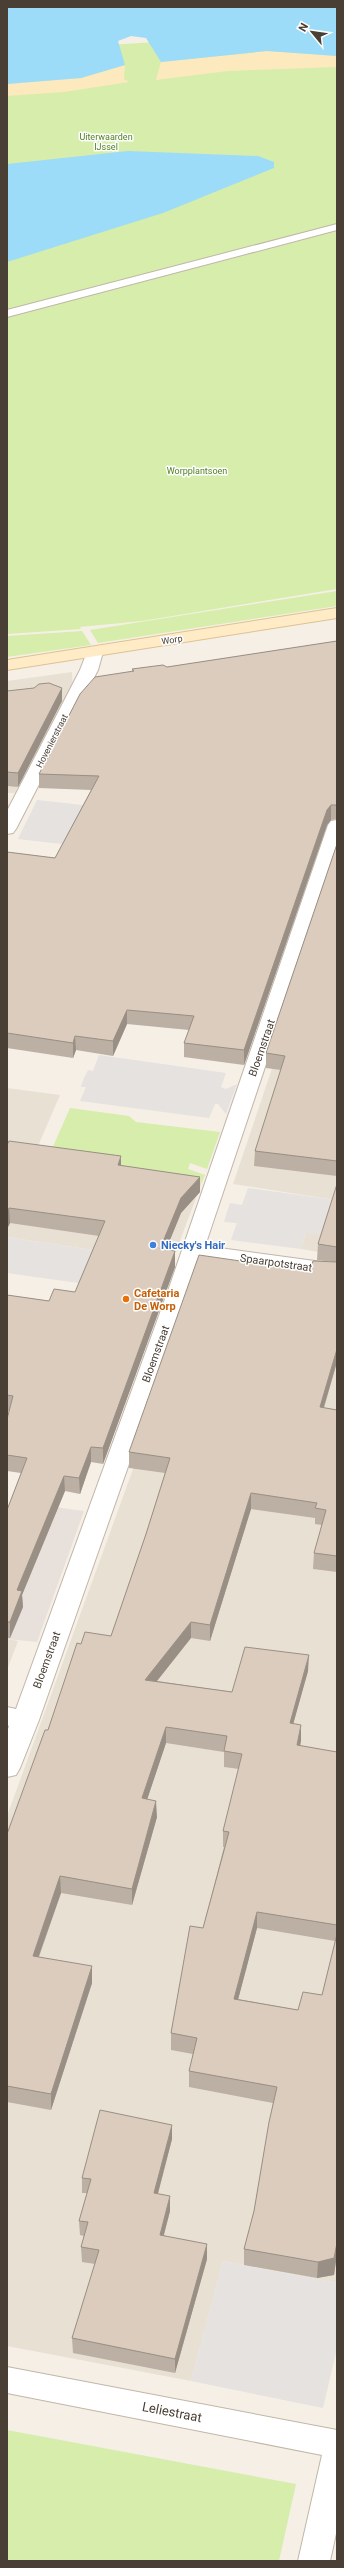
<svg xmlns="http://www.w3.org/2000/svg" width="344" height="2568" viewBox="0 0 344 2568" font-family="Roboto,sans-serif">
<style>
.residential{fill:#e9e0d4}
.industrial{fill:#e7e0db}
.green{fill:#d7edab}
.sand{fill:#fde9be}
.parking{fill:#e5e2df}
.water{fill:#9cdcf8}
.lines{fill:none;stroke-linecap:round;stroke-linejoin:round}
.lane-casing{stroke:#c1b6a8;stroke-width:2}
.street-casing{stroke:#c1b6a8;stroke-width:2}
.secondary-casing{stroke:#ddc293;stroke-width:2}
.lane{fill:#fff;fill-rule:evenodd}
.street{fill:#fff;fill-rule:evenodd}
.secondary{fill:#ffebc6;fill-rule:evenodd}
.wall{fill:#bcafa3;fill-rule:evenodd}
.shaded-wall{fill:#998f84}
.building{fill:#dbccbd;stroke:#998f84}
.shop-dot{fill:#3f7fe0;stroke:#fff;stroke-width:1.5}
.food-dot{fill:#e8710a;stroke:#fff;stroke-width:1.5}
.labels{text-anchor:middle;dominant-baseline:central;stroke-width:3;stroke-linejoin:round;paint-order:stroke}
.far-park-label{font-size:9px;fill:#508121;stroke:#fff}
.far-street-label{font-size:9px;fill:#493f35;stroke:#fff}
.street-label{font-size:11px;fill:#493f35;stroke:#fff}
.shop-label{font-size:11px;font-weight:bold;fill:#366cbe;stroke:#fff;text-anchor:start}
.food-label{font-size:11px;font-weight:bold;fill:#c56008;stroke:#fff;text-anchor:start}
.near-street-label{font-size:13px;fill:#493f35;stroke:#fff}
</style>
<rect width="100%" height="100%" fill="#f5efe6"/>
<!-- residential -->
<g class="residential">
<polygon points="72,672 73,693 43,755 32,754 15,793 7,793 7,681"/>
<polygon points="337,876 337,1255 301,1249 306,1233 335,1200 233,1184"/>
<polygon points="7,1088 60,1095 32,1160 48,1158 202,1182 172,1262 7,1237"/>
<polygon points="205,1271 337,1281 337,2283 223,2261 191,2381 7,2346 7,1816"/>
<polygon points="7,1639 18,1641 7,1670"/>
</g>
<!-- industrial -->
<polygon class="industrial" points="17,1502 84,1511 37,1642 7,1639 7,1529"/>
<!-- green -->
<g class="green">
<polygon points="337,31 337,589 142,621 80,627 81,629 7,634 7,51"/>
<polygon points="337,591 337,606 98,643 90,630"/>
<polygon points="82,631 91,645 7,657 7,636"/>
<polygon points="70,1108 129,1116 136,1122 220,1132 207,1169 190,1163 188,1169 205,1175 202,1182 48,1158"/>
<polygon points="7,2430 296,2484 279,2561 7,2561"/>
</g>
<!-- sand -->
<g class="sand">
<polygon points="267,51 337,56 337,67 228,71 156,80 161,62"/>
<polygon points="125,65 124,79 129,82 64,92 7,96 7,84 81,78"/>
</g>
<!-- parking -->
<g class="parking">
<polygon points="37,800 173,815 157,855 18,839"/>
<polygon points="99,1055 226,1073 221,1087 226,1089 237,1084 226,1114 218,1104 215,1104 209,1118 80,1101 86,1087 81,1087 84,1078 88,1070 93,1071"/>
<polygon points="248,1188 335,1200 324,1235 306,1233 301,1249 231,1240 237,1223 224,1222 227,1212 230,1203 242,1205"/>
<polygon points="7,1237 158,1260 164,1295 7,1273"/>
<polygon points="223,2261 337,2283 337,2348 323,2408 191,2381"/>
</g>
<!-- water -->
<g class="water">
<polygon points="7,7 337,7 337,56 267,51 161,62 146,38 131,36 118,41 125,65 81,78 7,84"/>
<polygon points="128,151 258,156 274,162 274,168 163,213 7,262 7,164"/>
</g>
<g class="lines">
<!-- lane casing -->
<g class="lane-casing">
<polygon id="lane" points="337,224 337,230 7,317 7,310"/>
</g>
<!-- street casing -->
<g class="street-casing">
<g id="street">
<polygon points="95,647 103,652 98,670 16,829 13,833 7,834 7,811 80,670 87,652"/>
<polygon points="337,820 337,852 205,1246 337,1264 337,1278 201,1259 39,1720 20,1768 16,1775 7,1777 7,1732 9,1726 7,1725 7,1707 16,1709 169,1288 328,825 331,821"/>
<polygon points="7,2367 337,2430 337,2529 330,2561 298,2561 322,2455 7,2393"/>
</g>
</g>
<!-- secondary casing -->
<g class="secondary-casing">
<polygon id="secondary" points="337,608 337,618 7,670 7,660"/>
</g>
<!-- lane -->
<use href="#lane" class="lane"/>
<!-- street -->
<use href="#street" class="street"/>
<!-- secondary -->
<use href="#secondary" class="secondary"/>
</g>
<!-- wall -->
<g class="wall">
<polygon points="337,641 337,819 331,820 327,825 244,1065 184,1057 184,1043 189,1030 127,1024 113,1056 76,1050 73,1058 7,1048 7,852 55,858 91,790 39,788 39,774 132,672 132,669 167,667"/>
<polygon points="62,688 62,701 18,787 7,786 7,691"/>
<polygon points="337,844 337,1176 254,1166 255,1151 281,1070 266,1068 266,1053"/>
<polygon points="7,1145 121,1166 200,1192 181,1213 166,1250 175,1267 103,1464 91,1462 80,1494 65,1491 22,1595 23,1607 10,1638 7,1638 7,1510 21,1473 7,1471 7,1419 9,1411 7,1411 7,1295 49,1301 75,1292 99,1236 10,1223 7,1229"/>
<path d="M 337,1184 L 337,1362 L 324,1408 L 337,1410 L 337,1572 L 313,1569 L 314,1553 L 322,1525 L 315,1524 L 315,1518 L 251,1509 L 210,1641 L 191,1638 L 157,1681 L 232,1692 L 308,1671 L 293,1724 L 301,1741 L 300,1746 L 337,1752 L 337,2254 L 334,2275 L 317,2278 L 244,2265 L 244,2249 L 254,2211 L 273,2103 L 189,2087 L 189,2071 L 193,2054 L 171,2050 L 171,2033 L 203,1928 L 224,1847 L 223,1847 L 223,1831 L 239,1769 L 224,1767 L 224,1752 L 166,1743 L 147,1799 L 157,1817 L 132,1905 L 61,1893 L 39,1957 L 92,1983 L 51,2110 L 7,2102 L 7,1834 L 81,1644 L 111,1636 L 146,1534 L 165,1473 L 129,1468 L 129,1452 L 310,1271 L 333,1262 L 317,1260 L 318,1244 ZM 257,1928 L 335,1941 L 322,1995 L 298,2010 L 238,1999 Z"/>
<polygon points="172,2139 158,2194 170,2211 164,2235 207,2259 175,2373 73,2353 72,2338 95,2264 82,2262 81,2247 84,2236 80,2235 79,2221 87,2193 82,2193 82,2178"/>
</g>
<!-- shaded-wall -->
<g class="shaded-wall">
<polygon points="62,688 62,701 18,787 18,773"/>
<polygon points="331,805 331,820 327,825 244,1065 244,1050 327,810"/>
<polygon points="127,1010 127,1024 113,1056 113,1041"/>
<polygon points="75,1036 76,1050 73,1058 73,1043"/>
<polygon points="121,1156 121,1171 118,1165"/>
<polygon points="200,1177 200,1192 181,1213 160,1264 160,1249 181,1198"/>
<polygon points="9,1208 10,1223 7,1229 7,1212"/>
<polygon points="175,1251 175,1267 103,1464 103,1448"/>
<polygon points="337,1349 337,1362 319,1423 320,1407"/>
<polygon points="91,1447 91,1462 80,1494 79,1478"/>
<polygon points="64,1476 65,1491 22,1595 23,1607 10,1638 10,1622 17,1590"/>
<polygon points="251,1493 251,1509 210,1641 210,1625"/>
<polygon points="191,1622 191,1638 145,1696 145,1680"/>
<polygon points="309,1655 308,1671 289,1739 290,1723"/>
<polygon points="301,1725 301,1741 296,1762 297,1745"/>
<polygon points="166,1727 166,1743 142,1815 142,1798"/>
<polygon points="156,1801 157,1817 132,1905 132,1889"/>
<polygon points="60,1876 61,1893 33,1972 33,1956"/>
<polygon points="257,1912 257,1928 234,2015 234,1999"/>
<polygon points="92,1966 92,1983 51,2110 51,2094"/>
<polygon points="172,2125 172,2139 154,2208 154,2193"/>
<polygon points="170,2196 170,2211 160,2249 160,2235"/>
<polygon points="337,2243 337,2254 334,2275 317,2278 318,2262"/>
<polygon points="207,2244 207,2259 175,2373 175,2359"/>
</g>
<!-- building -->
<g class="building">
<polygon points="337,641 337,805 331,805 327,810 244,1050 184,1043 194,1016 127,1010 113,1041 75,1036 73,1043 7,1033 7,852 55,858 99,776 39,774 80,694 95,677 134,671 132,669 163,665 167,667"/>
<polygon points="49,683 62,688 18,773 7,772 7,691 34,688 39,684"/>
<polygon points="337,844 337,1161 255,1151 285,1056 266,1053"/>
<polygon points="9,1141 121,1156 118,1165 200,1177 181,1198 160,1249 175,1251 103,1448 91,1447 79,1478 64,1476 17,1590 22,1591 10,1622 7,1622 7,1510 27,1458 7,1455 7,1419 13,1396 7,1395 7,1295 49,1301 54,1289 75,1292 105,1221 9,1208 7,1212 7,1145"/>
<polygon points="337,1184 337,1247 318,1244"/>
<polygon points="199,1255 310,1271 313,1261 337,1262 337,1349 320,1407 337,1410 337,1556 314,1553 326,1510 315,1508 317,1503 251,1493 210,1625 191,1622 145,1680 232,1692 245,1647 309,1655 290,1723 301,1725 297,1745 337,1752 337,1925 257,1912 234,1999 298,2010 303,1992 322,1995 337,1934 337,2243 334,2258 318,2262 244,2249 254,2211 269,2122 277,2087 189,2071 197,2038 171,2033 190,1926 203,1928 229,1832 223,1831 242,1754 224,1751 227,1736 166,1727 142,1798 156,1801 132,1889 60,1876 33,1956 92,1966 51,2094 7,2086 7,1834 45,1730 48,1730 77,1643 81,1644 85,1632 111,1636 146,1534 170,1458 129,1452"/>
<polygon points="100,2110 172,2125 154,2193 170,2196 160,2235 207,2244 175,2359 72,2338 99,2250 81,2247 88,2222 79,2221 91,2179 82,2178"/>
</g>
<!-- markers -->
<circle class="shop-dot" cx="153" cy="1245" r="4"/>
<circle class="food-dot" cx="126" cy="1299" r="4"/>
<g class="labels">
<!-- far-park labels -->
<g class="far-park-label">
<text x="106" y="137">Uiterwaarden<tspan x="106" dy="10">IJssel</tspan></text>
<text x="197" y="471">Worpplantsoen</text>
</g>
<!-- far-street labels -->
<g class="far-street-label">
<text transform="translate(172 640) rotate(-9)">Worp</text>
<text transform="translate(52 741) rotate(-63)">Hovenierstraat</text>
</g>
<!-- street labels -->
<g class="street-label">
<text transform="translate(262 1048) rotate(-71)">Bloemstraat</text>
<text transform="translate(276 1263) rotate(8)">Spaarpotstraat</text>
<text transform="translate(156 1354) rotate(-70)">Bloemstraat</text>
<text transform="translate(47 1660) rotate(-70)">Bloemstraat</text>
</g>
<!-- shop labels -->
<g class="shop-label">
<text x="161" y="1245">Niecky's Hair</text>
</g>
<!-- food labels -->
<g class="food-label">
<text x="134" y="1293">Cafetaria<tspan x="134" dy="13">De Worp</tspan></text>
</g>
<!-- near-street labels -->
<g class="near-street-label">
<text transform="translate(172 2412) rotate(11)">Leliestraat</text>
</g>
</g>
<!-- border -->
<rect width="344" height="2568" fill="none" stroke="#493f35" stroke-width="16"/>
<!-- north arrow -->
<g transform="translate(312 32) rotate(299)" stroke="#ffffff" stroke-width="3" paint-order="stroke">
<path d="M0-3L7 15L0 10L-7 15Z" fill="#493f35"/>
<text y="-6" font-size="11" font-weight="bold" text-anchor="middle" fill="#493f35">N</text>
</g>
</svg>
